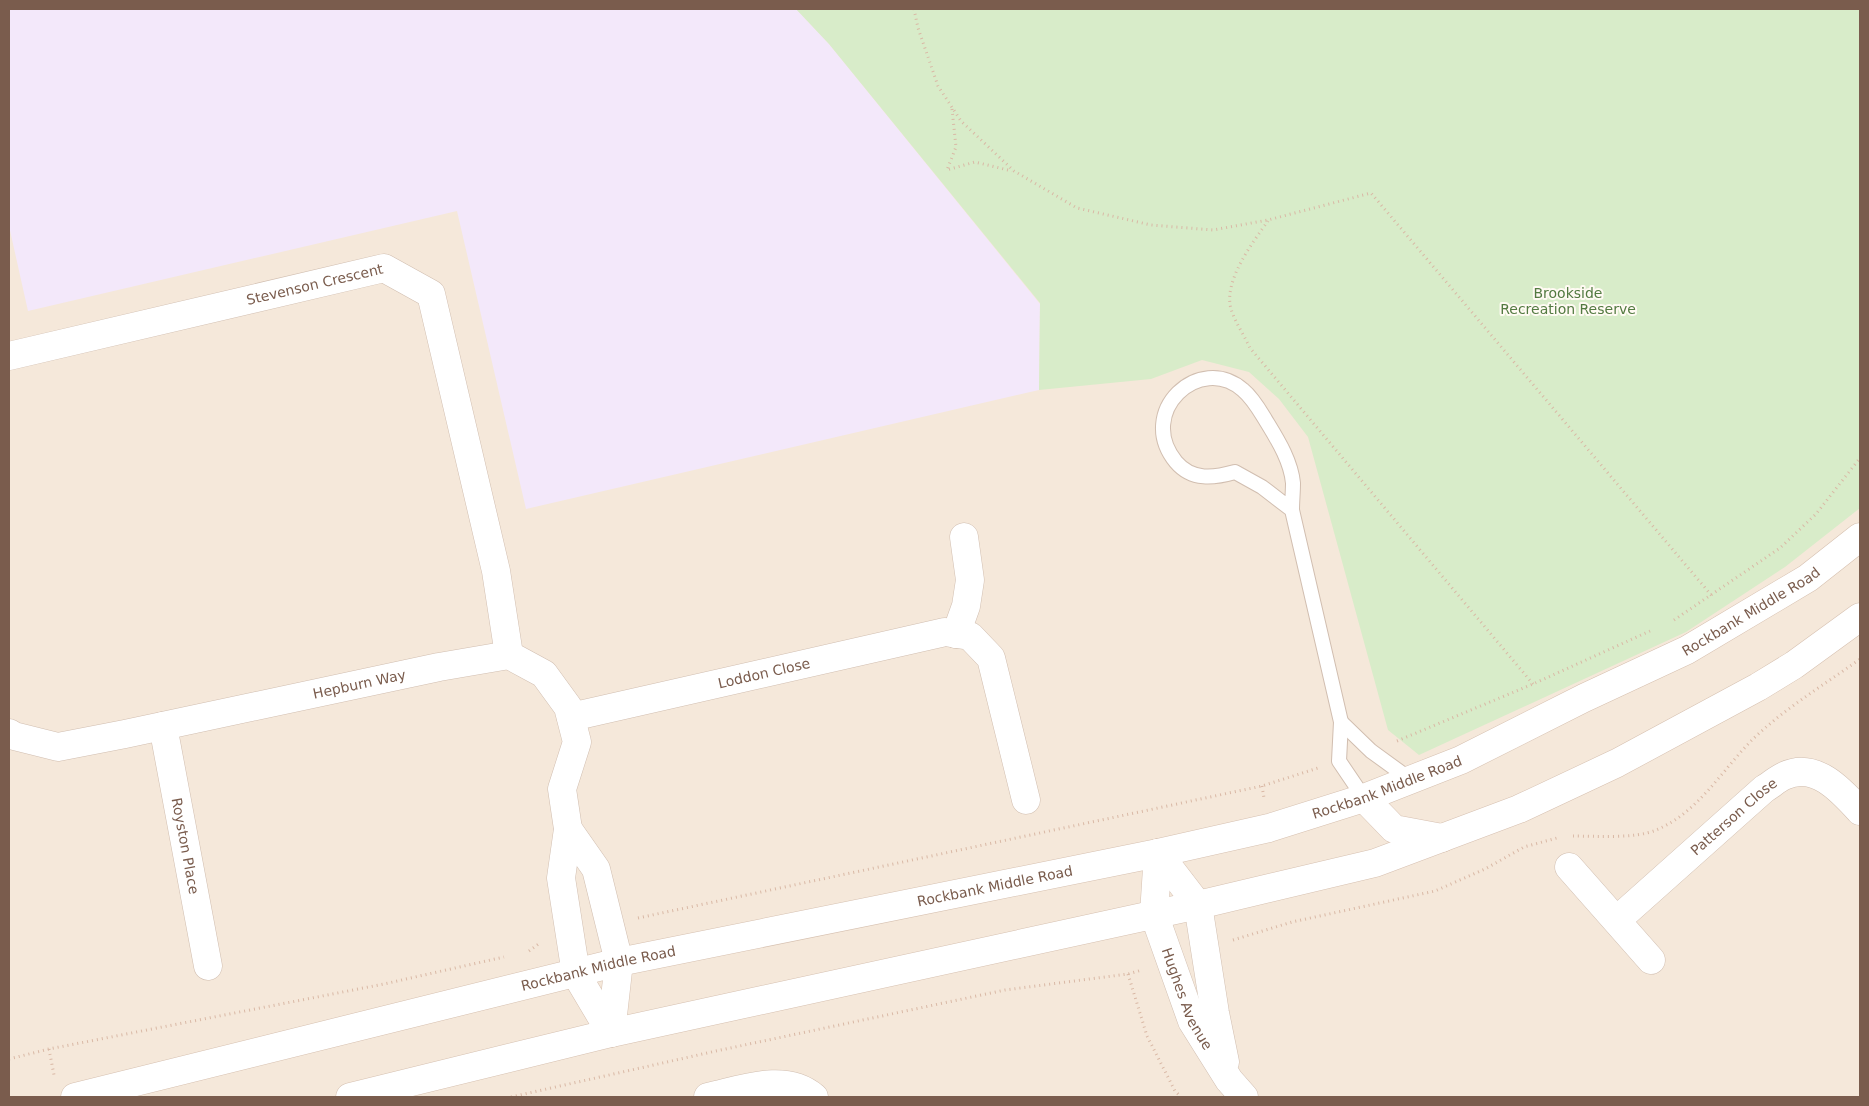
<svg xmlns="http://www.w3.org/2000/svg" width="1869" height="1106" viewBox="0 0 1869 1106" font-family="'DejaVu Sans',sans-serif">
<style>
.residential{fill:#f5e8da}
.education{fill:#f3e8fa}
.green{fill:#d8ecc9}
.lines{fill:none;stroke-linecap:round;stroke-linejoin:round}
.lane-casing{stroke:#d1beb0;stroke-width:16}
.street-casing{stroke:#d1beb0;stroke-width:29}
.secondary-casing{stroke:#d6c0b0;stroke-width:29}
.path{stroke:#d9b8a5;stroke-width:3;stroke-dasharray:1 4;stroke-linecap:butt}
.lane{stroke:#fff;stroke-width:14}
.street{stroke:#fff;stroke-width:28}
.secondary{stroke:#fff;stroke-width:28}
.labels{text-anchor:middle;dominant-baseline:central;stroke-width:4;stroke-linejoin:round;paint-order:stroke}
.street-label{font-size:14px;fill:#7a5c4d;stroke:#fffaf3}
.park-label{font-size:14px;fill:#537a41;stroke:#fffaf3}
</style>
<rect width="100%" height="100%" fill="#fdf6ec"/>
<!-- residential -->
<rect class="residential" x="9" y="9" width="1851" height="1088"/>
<!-- education -->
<polygon class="education" points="9,9 796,9 829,44 1040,304 1039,390 526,509 457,211 28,311 9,226"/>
<!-- green -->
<polygon class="green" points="796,9 1860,9 1860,508 1785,567 1686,632 1419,755 1388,730 1308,437 1279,399 1249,372 1202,360 1151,379 1039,390 1040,303 829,44"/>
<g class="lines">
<!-- lane casing -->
<g class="lane-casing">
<g id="lane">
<path d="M 1292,510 L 1262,487 L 1235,472 C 1214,478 1192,481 1176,462 C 1135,412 1200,352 1243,390 C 1254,399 1261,413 1268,424 C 1279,442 1291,462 1293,483 C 1293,492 1292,501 1292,510 L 1341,722 L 1339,761 L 1364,798"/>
<polyline points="1341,722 1371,751 1411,780"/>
</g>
</g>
<!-- street casing -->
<g class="street-casing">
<g id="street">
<path id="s1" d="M 9,356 L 384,268 L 431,294 L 496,571 L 509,655"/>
<polyline points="956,634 966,606 970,580 964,537"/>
<path id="s2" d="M 571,717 L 945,632 L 970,636 L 991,658 L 1026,800"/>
<path id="s3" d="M 163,726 L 208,966"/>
<path id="s4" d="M 9,733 L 14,736 L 58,747 L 125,734 L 439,667 L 509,655 L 544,674 L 568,707 L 577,742 L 562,789 L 568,829 L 561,878 L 576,974"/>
<polyline points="568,829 596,869 619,962"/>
<polyline points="1569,867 1651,960"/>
<polyline points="1198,905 1215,1013 1225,1062"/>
<path id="s5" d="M 1154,914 L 1192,1021 L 1229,1080 L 1244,1097"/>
<path id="s6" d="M 1617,920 L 1764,789 C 1771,785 1777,779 1784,776 C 1815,761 1841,790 1860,811"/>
<path d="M 708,1097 C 741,1090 785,1072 814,1097"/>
</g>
</g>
<!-- secondary casing -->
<g class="secondary-casing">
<g id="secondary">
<polyline points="1364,798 1394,829 1442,838"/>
<polyline points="1158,853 1198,905"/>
<polyline points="1154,914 1158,853"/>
<polyline points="576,974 611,1033"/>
<polyline points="611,1033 619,962"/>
<path id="s7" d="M 75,1097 L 619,962 L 1158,853 L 1269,828 L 1364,798 L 1461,760 L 1584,698 L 1687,650 L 1808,578 L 1860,537"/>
<polyline points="350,1097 611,1033 1198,905 1375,863 1519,809 1617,763 1758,687 1794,665 1860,617"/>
</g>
</g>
<!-- path -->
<g class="path">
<polyline points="914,9 918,28 938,86 961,121 1014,171 1077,208 1151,225 1213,230 1268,220 1371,193 1712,596"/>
<polyline points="952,109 956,147 947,170 975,162 1012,171"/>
<path d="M 1268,221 C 1253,242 1223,281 1231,309 C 1235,322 1244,335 1250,348 L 1533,684"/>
<polyline points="1674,620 1780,548 1816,514 1860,458"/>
<polyline points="1397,741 1533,684 1650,631"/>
<polyline points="1262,786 1264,798"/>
<path d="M 1573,836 C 1595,836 1636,839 1656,830 C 1698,813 1722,770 1753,739 C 1785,708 1824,685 1860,659"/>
<polyline points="638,918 1262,786 1318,768"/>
<polyline points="1233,940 1292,922 1435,891 1485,869 1524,847 1557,838"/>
<polyline points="529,951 540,943"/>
<polyline points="1128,974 1147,1036 1175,1091 1181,1097"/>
<polyline points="49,1049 54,1075"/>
<polyline points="9,1059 49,1049 384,984 504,957"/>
<polyline points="511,1097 716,1051 1005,990 1128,974 1142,970"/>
</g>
<!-- lane -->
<use href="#lane" class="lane"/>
<!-- street -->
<use href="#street" class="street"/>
<!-- secondary -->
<use href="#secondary" class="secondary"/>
</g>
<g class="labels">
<!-- street labels -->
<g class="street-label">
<text stroke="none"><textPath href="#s1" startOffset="314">Stevenson Crescent</textPath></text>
<text stroke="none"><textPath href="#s7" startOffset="1754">Rockbank Middle Road</textPath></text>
<text stroke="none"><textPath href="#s2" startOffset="198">Loddon Close</textPath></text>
<text stroke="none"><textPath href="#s4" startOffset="359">Hepburn Way</textPath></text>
<text stroke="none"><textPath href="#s7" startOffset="1349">Rockbank Middle Road</textPath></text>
<text stroke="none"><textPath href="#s6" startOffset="156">Patterson Close</textPath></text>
<text stroke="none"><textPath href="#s3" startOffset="122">Royston Place</textPath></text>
<text stroke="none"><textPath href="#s7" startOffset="944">Rockbank Middle Road</textPath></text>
<text stroke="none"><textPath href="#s7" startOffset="539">Rockbank Middle Road</textPath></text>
<text stroke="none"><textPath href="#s5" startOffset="91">Hughes Avenue</textPath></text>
</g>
<!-- park labels -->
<g class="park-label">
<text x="1568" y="293">Brookside<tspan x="1568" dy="16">Recreation Reserve</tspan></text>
</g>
</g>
<!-- border -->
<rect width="1869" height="1106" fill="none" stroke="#7a5c4d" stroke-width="20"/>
</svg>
